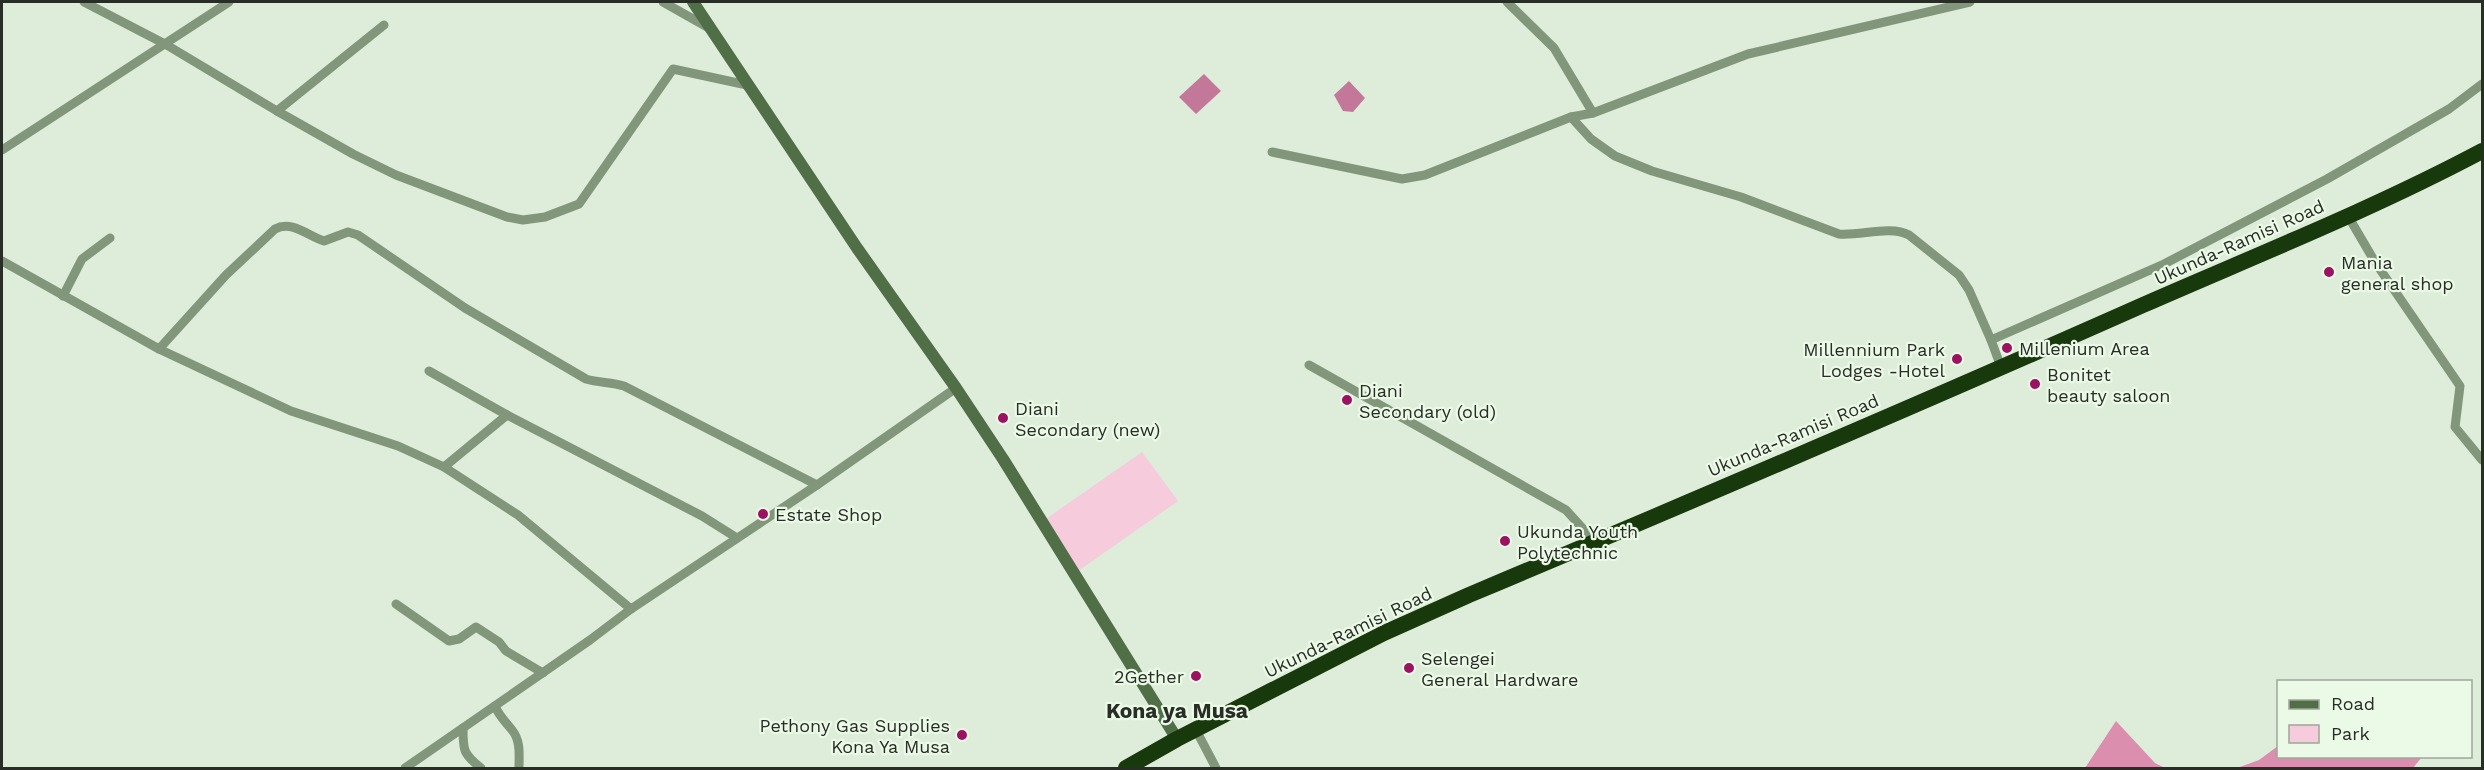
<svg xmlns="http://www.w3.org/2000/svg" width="2484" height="770" viewBox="0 0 2484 770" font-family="'Work Sans',sans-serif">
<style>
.green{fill:#f6cbdc}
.forest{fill:#dc8eaf}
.water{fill:#c47899}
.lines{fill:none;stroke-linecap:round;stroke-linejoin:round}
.street{stroke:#81967b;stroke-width:9}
.secondary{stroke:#516f47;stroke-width:12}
.highway{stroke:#18390b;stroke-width:16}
.poi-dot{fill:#9c1261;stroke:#ebf9e7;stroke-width:2}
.labels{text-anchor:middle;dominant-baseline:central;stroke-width:4.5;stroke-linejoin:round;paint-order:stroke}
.street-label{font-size:18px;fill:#282d26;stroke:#ebf9e7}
.poi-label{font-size:18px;fill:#282d26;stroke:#ebf9e7;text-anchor:start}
.quarter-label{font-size:21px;font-weight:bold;fill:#282d26;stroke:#ebf9e7}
</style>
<rect width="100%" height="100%" fill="#deecda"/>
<!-- green -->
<polygon class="green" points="1142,452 1178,501 1078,571 1043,521"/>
<!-- forest -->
<g class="forest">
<polygon points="2116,721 2155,763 2165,768 2085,768"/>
<polygon points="2278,746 2278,756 2422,757 2413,768 2237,768 2259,760"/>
</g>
<!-- water -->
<g class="water">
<polygon points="1204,74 1221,91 1196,114 1179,97"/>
<polygon points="1349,81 1365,98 1353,112 1343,111 1334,95"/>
</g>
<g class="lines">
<!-- street -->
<g class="street">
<polyline points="84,2 165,44 277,111 353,154 396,175 507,217 523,220 545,217 579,204 673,69 747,85"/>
<polyline points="663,2 709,28"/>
<polyline points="1507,2 1554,48 1593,113"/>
<polyline points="277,111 384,25"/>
<path d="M 1571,117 L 1591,139 L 1615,156 L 1652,171 L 1741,197 L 1839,234 C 1861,236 1890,225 1909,235 L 1959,275 L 1969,290 L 1991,340"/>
<polyline points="2,150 229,2"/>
<polyline points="1272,152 1402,179 1425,175 1571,117 1593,113 1748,54 1970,2"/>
<polyline points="2348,216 2375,262 2460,386 2455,427 2482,460"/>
<polyline points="2,261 159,349 291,411 398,446 444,467 518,515 631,609"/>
<polyline points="63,296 82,259 110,238"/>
<path d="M 159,349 L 226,275 L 275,229 C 292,220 308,236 324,241 L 348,232 L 358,235 L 465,308 L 586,379 C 599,383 611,382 624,386 L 817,485"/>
<polyline points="1309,365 1566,510 1595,542"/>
<polyline points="2001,367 1991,340 2164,264 2327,179 2449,109 2482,84"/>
<polyline points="429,371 507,415 702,516 737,538"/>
<polyline points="444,467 507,415"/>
<polyline points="396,604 449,641 459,639 476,627 499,642 506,651 543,673"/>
<path d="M 495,706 C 499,716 505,721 512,730 C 521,741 519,755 519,768"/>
<path d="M 463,728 C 463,750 463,754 481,768"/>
<polyline points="1196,730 1216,768"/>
<polyline points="405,768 590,640 631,609 817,485 956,388"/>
</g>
<!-- secondary -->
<polyline class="secondary" points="693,2 857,248 956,388 1003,459 1177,739"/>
<!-- highway -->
<path class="highway" d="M 1126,768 L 1177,739 L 1384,633 L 1469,595 C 1695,500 1920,404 2143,305 C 2257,255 2373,209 2482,151"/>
</g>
<!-- markers -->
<g class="poi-dot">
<circle cx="2329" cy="272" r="6"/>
<circle cx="2007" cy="348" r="6"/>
<circle cx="1957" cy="359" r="6"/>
<circle cx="2035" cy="384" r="6"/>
<circle cx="1347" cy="400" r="6"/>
<circle cx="1003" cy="418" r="6"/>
<circle cx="763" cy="514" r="6"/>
<circle cx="1505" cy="541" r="6"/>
<circle cx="1409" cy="668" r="6"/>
<circle cx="1196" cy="676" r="6"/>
<circle cx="962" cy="735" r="6"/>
</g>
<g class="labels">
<!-- street labels -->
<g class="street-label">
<text transform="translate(2239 242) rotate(-24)">Ukunda-Ramisi Road</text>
<text transform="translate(1793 435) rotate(-23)">Ukunda-Ramisi Road</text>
<text transform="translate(1348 632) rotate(-26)">Ukunda-Ramisi Road</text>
</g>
<!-- poi labels -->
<g class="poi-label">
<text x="2341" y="262">Mania<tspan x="2341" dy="21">general shop</tspan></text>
<text x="2019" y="348">Millenium Area</text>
<text x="1945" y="349" text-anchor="end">Millennium Park<tspan x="1945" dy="21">Lodges -Hotel</tspan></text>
<text x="2047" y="374">Bonitet<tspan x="2047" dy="21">beauty saloon</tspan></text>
<text x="1359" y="390">Diani<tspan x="1359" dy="21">Secondary (old)</tspan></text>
<text x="1015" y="408">Diani<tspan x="1015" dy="21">Secondary (new)</tspan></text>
<text x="775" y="514">Estate Shop</text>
<text x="1517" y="531">Ukunda Youth<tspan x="1517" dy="21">Polytechnic</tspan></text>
<text x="1421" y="658">Selengei<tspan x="1421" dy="21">General Hardware</tspan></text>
<text x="1184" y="676" text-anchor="end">2Gether</text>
<text x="950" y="725" text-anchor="end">Pethony Gas Supplies<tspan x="950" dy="21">Kona Ya Musa</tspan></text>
</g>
<!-- quarter labels -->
<g class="quarter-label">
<text x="1177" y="710">Kona ya Musa</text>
</g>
</g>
<!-- border -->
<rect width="2484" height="770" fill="none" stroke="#282d26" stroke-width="6"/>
<!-- legend -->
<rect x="2277" y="680" width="195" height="78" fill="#ebf9e7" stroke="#9da79a" stroke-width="1.5"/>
<rect x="2289" y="700" width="30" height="9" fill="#516f47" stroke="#9da79a" stroke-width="1.5"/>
<text x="2331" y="710" font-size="18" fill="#282d26">Road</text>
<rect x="2289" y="725" width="30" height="18" fill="#f6cbdc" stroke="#9da79a" stroke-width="1.5"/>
<text x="2331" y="740" font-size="18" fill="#282d26">Park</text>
</svg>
